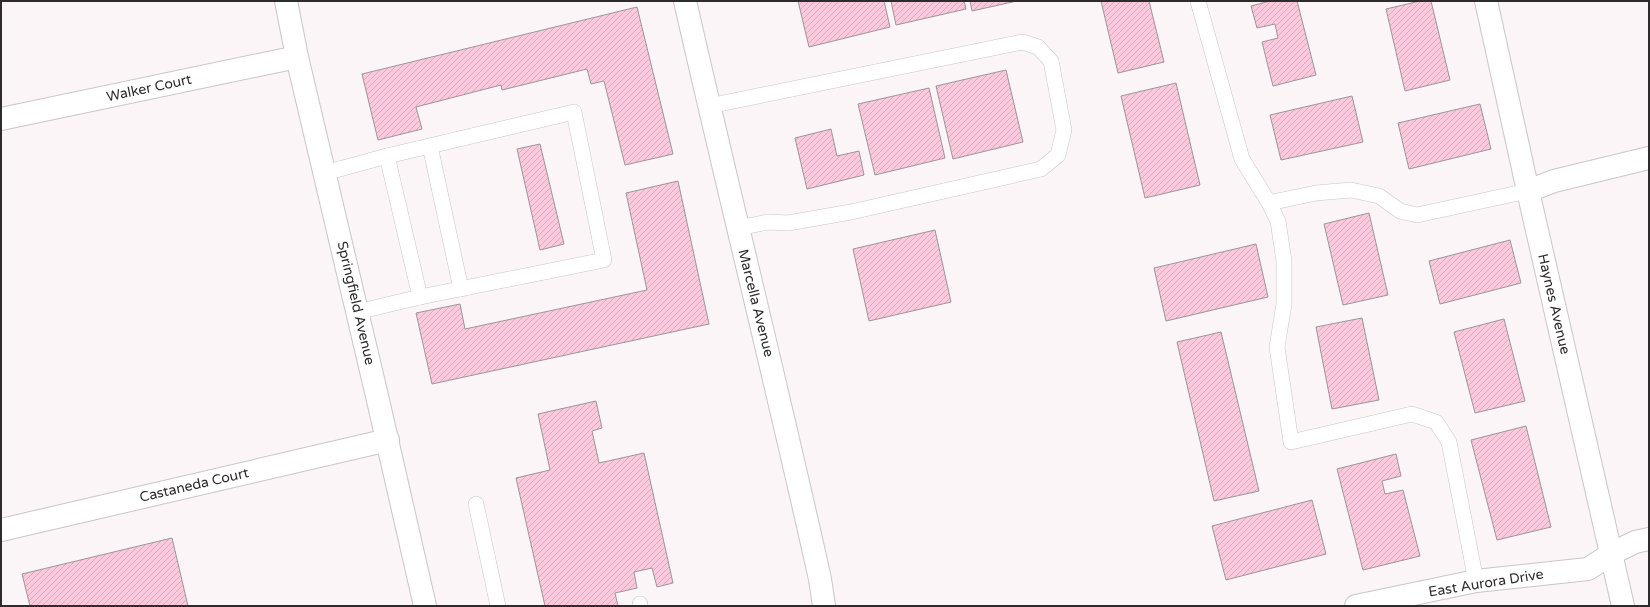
<svg xmlns="http://www.w3.org/2000/svg" width="1650" height="607" viewBox="0 0 1650 607" font-family="'Varela Round',sans-serif">
<style>
.building{fill:url(#building-hatch);stroke:#9c9698}
.lines{fill:none;stroke-linecap:round;stroke-linejoin:round}
.service-casing{stroke:#cbc5c7;stroke-width:16}
.minor-casing{stroke:#cbc5c7;stroke-width:24}
.secondary-casing{stroke:#cbc5c7;stroke-width:24}
.service{stroke:#fff;stroke-width:15}
.minor{stroke:#fff;stroke-width:22}
.secondary{stroke:#fff;stroke-width:22}
.labels{text-anchor:middle;dominant-baseline:central;stroke-width:3;stroke-linejoin:round;paint-order:stroke}
.street-label{font-size:14px;fill:#2e2b2c;stroke:#fff}
</style>
<defs>
<pattern id="building-hatch" width="6" height="6" patternUnits="userSpaceOnUse"><rect width="6" height="6" fill="#fac9dd"/><path d="M-1 1l2-2M0 6l6-6M5 7l2-2" fill="none" stroke="#d7adbe"/></pattern>
</defs>
<rect width="100%" height="100%" fill="#fbf5f7"/>
<!-- building -->
<g class="building">
<polygon points="798,1 884,1 890,27 809,47"/>
<polygon points="891,1 964,1 966,9 896,25"/>
<polygon points="970,1 1017,1 972,11"/>
<polygon points="1101,1 1149,1 1164,62 1118,73"/>
<polygon points="1270,1 1297,1 1316,75 1273,86 1262,42 1278,38 1275,24 1257,28 1251,6"/>
<polygon points="1420,1 1431,1 1450,80 1405,91 1386,9"/>
<polygon points="637,7 673,154 625,165 604,81 591,84 587,69 502,90 501,85 416,107 422,129 378,140 362,74"/>
<polygon points="1006,70 1023,142 953,159 936,86"/>
<polygon points="1176,83 1200,185 1145,198 1121,96"/>
<polygon points="929,88 945,158 875,175 858,104"/>
<polygon points="1352,96 1363,142 1281,160 1270,115"/>
<polygon points="1480,104 1491,149 1409,169 1398,123"/>
<polygon points="831,129 837,156 859,151 864,175 807,189 795,138"/>
<polygon points="540,144 564,244 540,250 517,149"/>
<polygon points="678,181 709,324 432,384 416,313 460,304 465,329 647,290 626,193"/>
<polygon points="1369,213 1388,295 1343,305 1324,224"/>
<polygon points="935,230 951,302 869,321 853,249"/>
<polygon points="1510,240 1521,283 1440,304 1429,261"/>
<polygon points="1256,244 1268,297 1166,321 1154,268"/>
<polygon points="1362,318 1379,400 1332,409 1316,327"/>
<polygon points="1504,319 1525,401 1475,413 1454,332"/>
<polygon points="1221,332 1259,491 1214,501 1177,342"/>
<polygon points="596,401 602,428 592,431 599,463 644,453 673,583 657,587 652,568 634,572 637,588 615,593 618,606 545,606 516,478 550,470 538,414"/>
<polygon points="1526,426 1551,527 1497,540 1471,440"/>
<polygon points="1396,454 1401,476 1382,481 1385,494 1403,490 1420,556 1363,570 1337,469"/>
<polygon points="1312,500 1326,554 1226,580 1212,526"/>
<polygon points="172,538 188,606 30,606 22,574"/>
</g>
<g class="lines">
<!-- service casing -->
<g class="service-casing">
<g id="service">
<polyline points="1198,1 1242,159 1269,203 1278,221 1284,261 1284,304 1277,347 1291,442 1412,414 1436,422 1449,442 1476,581"/>
<polyline points="709,106 1022,42 1038,47 1051,61 1064,130 1058,155 1041,169 851,212 788,223 768,222 738,228"/>
<polyline points="430,146 461,289"/>
<polyline points="387,156 420,297"/>
<polyline points="325,173 387,156 574,112 604,260 420,297 357,312"/>
<polyline points="1269,203 1316,193 1351,190 1379,196 1400,211 1417,215 1528,191"/>
<polyline points="476,504 498,606"/>
<polyline points="640,604 640,606"/>
</g>
</g>
<!-- minor casing -->
<g class="minor-casing">
<g id="minor">
<path d="M 685,1 C 729,194 777,386 820,579 L 824,606"/>
<polyline points="1486,1 1528,191 1623,606"/>
<polyline points="1,119 297,57"/>
<polyline points="1528,191 1554,181 1649,158"/>
<polyline points="1,530 388,440"/>
<polyline points="1356,606 1476,581 1588,569 1611,554 1635,542 1649,539"/>
</g>
</g>
<!-- secondary casing -->
<g class="secondary-casing">
<polyline id="secondary" points="286,1 297,57 377,396 425,606"/>
</g>
<!-- service -->
<use href="#service" class="service"/>
<!-- minor -->
<use href="#minor" class="minor"/>
<!-- secondary -->
<use href="#secondary" class="secondary"/>
</g>
<g class="labels">
<!-- street labels -->
<g class="street-label">
<text transform="translate(149 88) rotate(-12)">Walker Court</text>
<text transform="translate(356 303) rotate(77)">Springfield Avenue</text>
<text transform="translate(756 303) rotate(76)">Marcella Avenue</text>
<text transform="translate(1554 304) rotate(77)">Haynes Avenue</text>
<text transform="translate(194 485) rotate(-13)">Castaneda Court</text>
<text transform="translate(1486 583) rotate(-9)">East Aurora Drive</text>
</g>
</g>
<!-- border -->
<rect width="1650" height="607" fill="none" stroke="#2e2b2c" stroke-width="4"/>
</svg>
